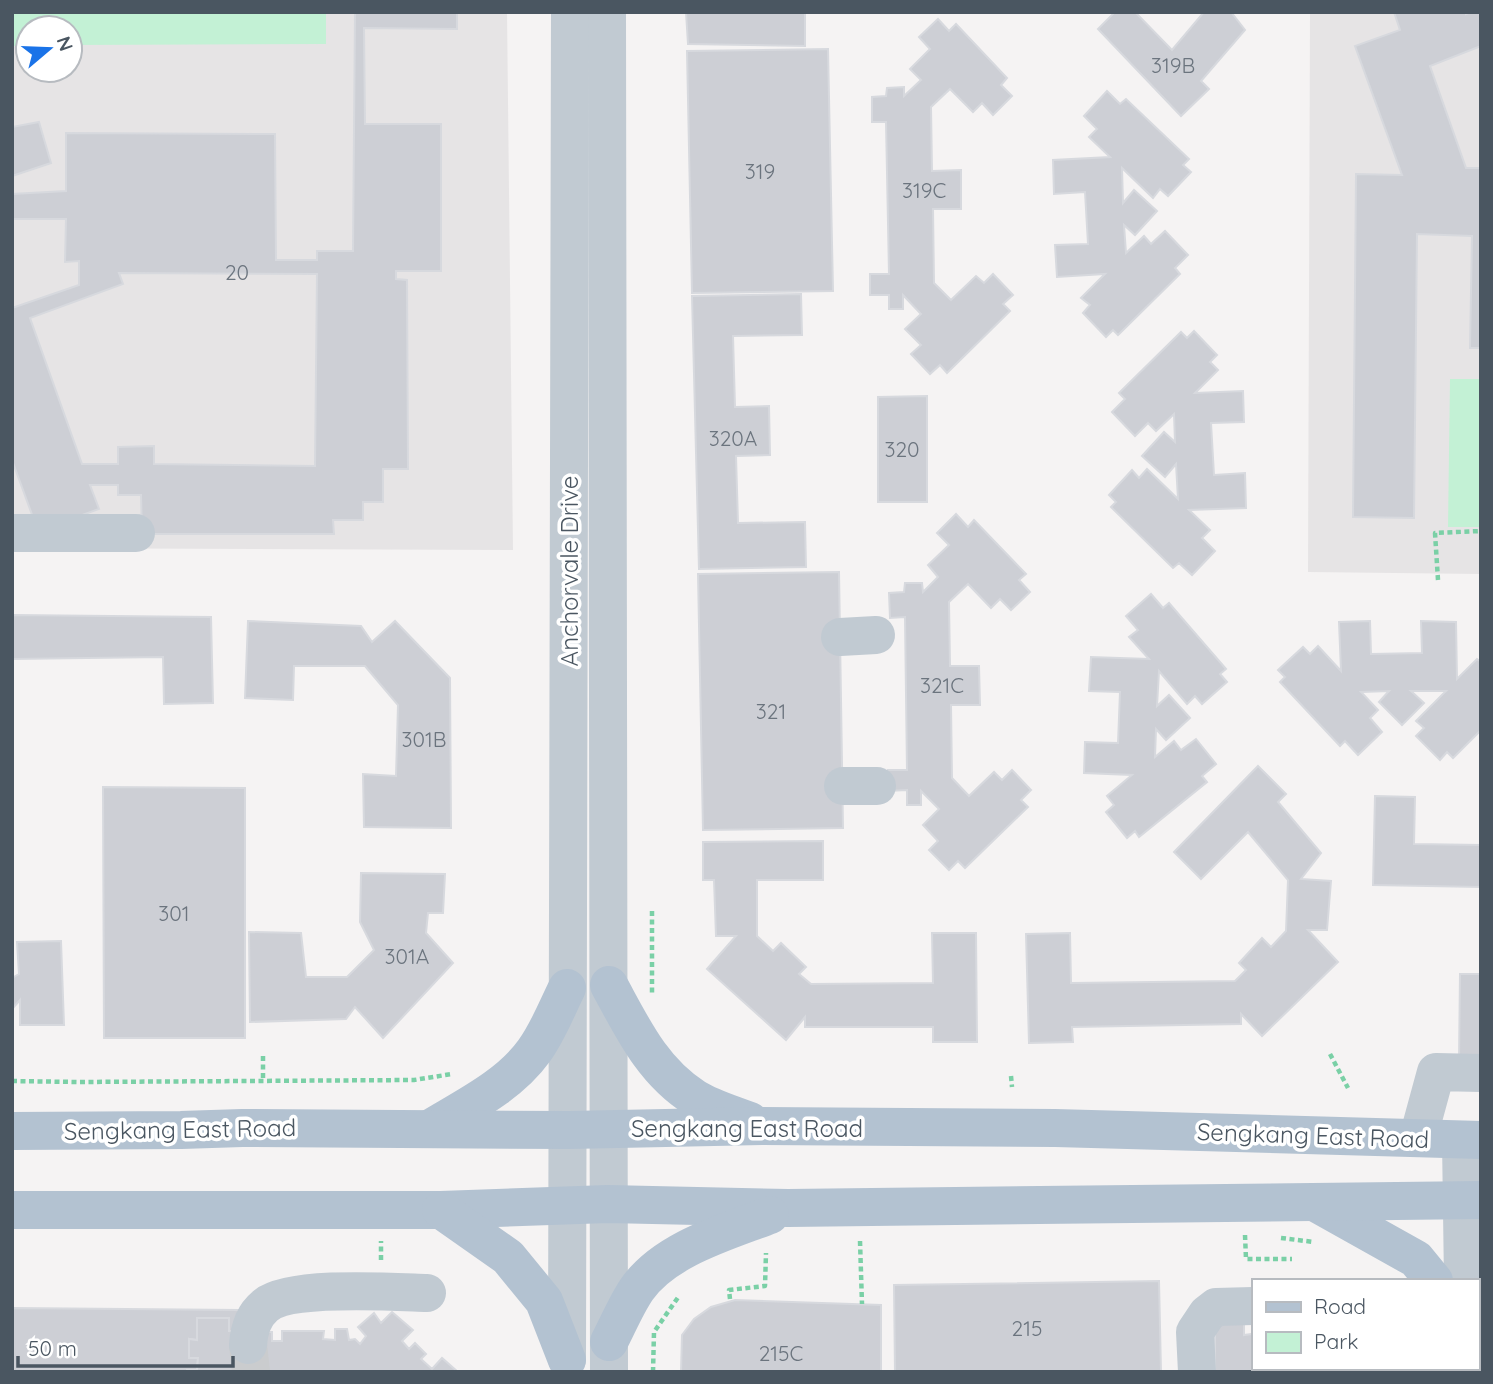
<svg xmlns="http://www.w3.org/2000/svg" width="1493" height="1384" viewBox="0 0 1493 1384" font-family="Quicksand,sans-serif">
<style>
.education{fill:#e6e4e5;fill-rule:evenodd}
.green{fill:#c3f1d5}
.building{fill:#cdcfd5;stroke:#d7d9de;stroke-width:2;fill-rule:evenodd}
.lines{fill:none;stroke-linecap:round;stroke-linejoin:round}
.minor-tunnel{stroke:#caccce;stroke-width:38;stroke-dasharray:38 19;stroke-linecap:butt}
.path{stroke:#7ad0a6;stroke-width:4.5;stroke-dasharray:5 3.5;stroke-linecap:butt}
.minor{stroke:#c1cad2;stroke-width:38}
.major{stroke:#b3c2d1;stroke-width:38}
.labels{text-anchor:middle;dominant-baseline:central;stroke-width:7;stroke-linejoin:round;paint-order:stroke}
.number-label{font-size:21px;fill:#6b747e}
.street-label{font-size:24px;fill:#4a5661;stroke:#fff}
</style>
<rect width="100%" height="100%" fill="#f5f3f3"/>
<!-- education -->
<g class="education">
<path d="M 12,12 L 507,12 L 513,550 L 12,548 ZM 28,28 L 70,28 L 70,70 L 28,70 Z"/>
<polygon points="1310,12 1481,12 1481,574 1308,572"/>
</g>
<!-- green -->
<g class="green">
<polygon points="12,12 326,12 326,44 70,45 70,28 28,28 28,46 12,46"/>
<polygon points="1450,379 1481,379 1481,527 1448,527"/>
</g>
<!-- building -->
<g class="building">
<path d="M 355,12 L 457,12 L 457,29 L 364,28 L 365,124 L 441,124 L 441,271 L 396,271 L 396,279 L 407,280 L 408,469 L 383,469 L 383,502 L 363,502 L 363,520 L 333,520 L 334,534 L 142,534 L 141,495 L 118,495 L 118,485 L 90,485 L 99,509 L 38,531 L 12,460 L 12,308 L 79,285 L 79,261 L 65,262 L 66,219 L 12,219 L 12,194 L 66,191 L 66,133 L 275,134 L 276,260 L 317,260 L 317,251 L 353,251 ZM 119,273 L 317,274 L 315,466 L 154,464 L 154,446 L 118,447 L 118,464 L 82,464 L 30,318 L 123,284 Z"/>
<polygon points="686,12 805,12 805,46 688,44"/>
<polygon points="1115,12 1135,12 1172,50 1204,12 1231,12 1245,30 1201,81 1209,89 1181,116 1098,29"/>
<polygon points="1394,12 1466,12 1466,14 1471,12 1481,12 1481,46 1430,66 1466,168 1481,168 1481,348 1470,348 1472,236 1417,234 1414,518 1353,517 1356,174 1402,175 1355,46 1400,30"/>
<polygon points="938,19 949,31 956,24 1007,78 1001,85 1012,96 993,115 982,103 973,112 950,89 931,107 932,171 961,170 961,209 933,209 934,283 951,300 976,276 984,283 993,274 1013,295 1003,304 1010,311 947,373 940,365 930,374 911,354 921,345 905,329 921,314 903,295 903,309 889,309 889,295 870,295 870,274 889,274 886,122 872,122 872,97 886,96 887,88 904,87 904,96 921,80 910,69 930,49 919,37"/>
<polygon points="828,49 833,291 692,293 687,51"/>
<polygon points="1107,91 1120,104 1126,99 1189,159 1183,165 1191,172 1168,196 1160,189 1153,198 1122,168 1123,203 1134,190 1157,211 1135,235 1124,225 1126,253 1144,236 1151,244 1165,231 1188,255 1175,268 1180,274 1118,335 1113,330 1106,337 1083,313 1090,305 1081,298 1105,274 1057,277 1055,245 1088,244 1085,192 1054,194 1053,160 1110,157 1089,137 1097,129 1084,116"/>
<polygon points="39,122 51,163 12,176 12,127"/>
<polygon points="801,294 802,335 733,336 735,407 769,406 770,455 736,456 738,523 805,522 806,567 699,569 692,296"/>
<polygon points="1194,331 1217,355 1210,362 1218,370 1195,393 1243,391 1244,422 1211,423 1214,475 1245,473 1246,508 1189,510 1210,530 1202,538 1215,551 1192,575 1179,563 1173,568 1111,507 1116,502 1109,495 1132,470 1139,478 1147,469 1178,499 1176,464 1165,477 1142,456 1164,432 1175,442 1174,414 1156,431 1148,423 1135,436 1112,412 1125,399 1119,393 1181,332 1187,338"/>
<polygon points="927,396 927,502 878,502 878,397"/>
<polygon points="956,514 968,527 974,520 1026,574 1019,580 1030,592 1011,610 1000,599 991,608 968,584 949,602 950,666 979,666 980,705 951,705 952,778 969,796 994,772 1002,780 1012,770 1031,790 1021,800 1028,807 965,868 958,861 949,870 929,850 938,841 923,825 939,809 921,791 921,805 907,805 907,790 888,791 888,770 907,770 905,617 890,618 889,593 904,592 905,583 922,583 923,592 938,577 928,565 949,545 937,533"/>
<polygon points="839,572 843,828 703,830 698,574"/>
<polygon points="1151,594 1163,608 1169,603 1181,617 1226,669 1220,674 1227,682 1202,704 1195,696 1187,704 1159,671 1157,706 1169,695 1190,718 1166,740 1156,729 1155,757 1174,741 1181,750 1196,739 1216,764 1202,776 1207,782 1139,837 1135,831 1127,838 1106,812 1114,805 1107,796 1132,775 1084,773 1085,742 1118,743 1120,692 1089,691 1091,657 1149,659 1129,637 1138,630 1126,616"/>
<polygon points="12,615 211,617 213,703 164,704 163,657 12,659"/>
<polygon points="248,621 361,626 372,642 395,621 450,678 451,828 364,827 363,774 396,776 398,705 365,666 294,666 293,700 245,698"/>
<polygon points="1370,621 1371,654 1422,653 1421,621 1456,622 1457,679 1477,659 1481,662 1481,730 1453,758 1447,752 1440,760 1416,736 1424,728 1416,721 1446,691 1411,691 1424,703 1402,725 1379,702 1389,691 1361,692 1378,710 1370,718 1382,732 1358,755 1345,741 1340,746 1280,682 1285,677 1278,670 1303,647 1310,654 1318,646 1341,671 1339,622"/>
<polygon points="1258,766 1286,794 1278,802 1321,853 1301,879 1331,881 1327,930 1308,930 1338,962 1262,1036 1241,1014 1241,1024 1072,1027 1073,1042 1029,1043 1026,934 1070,933 1071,983 1235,981 1246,970 1239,963 1262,938 1271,947 1286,931 1288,880 1248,832 1201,879 1174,852"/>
<polygon points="103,787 245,788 245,1038 104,1038"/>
<polygon points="1375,796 1415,797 1414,844 1481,845 1481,887 1373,885"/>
<polygon points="823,841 823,880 757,880 757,936 773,951 781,943 806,967 799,974 811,984 933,983 932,933 976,933 977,1042 933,1042 933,1027 805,1027 805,1017 786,1040 707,969 736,936 716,936 714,880 703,880 703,842"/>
<polygon points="361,873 445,874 443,913 428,913 426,933 453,963 383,1038 355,1007 346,1019 250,1022 249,932 301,933 306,977 347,977 374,950 360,922"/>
<polygon points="61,941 64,1025 20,1025 20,1000 12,1009 12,978 19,974 17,942"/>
<polygon points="1460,974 1481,974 1481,1062 1459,1061"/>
<polygon points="1159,1281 1161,1372 895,1372 894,1285"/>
<polygon points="735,1300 881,1305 881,1372 681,1372 682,1335 694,1319 711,1307"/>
<polygon points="12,1308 239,1310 239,1331 229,1331 229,1318 197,1318 197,1340 189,1339 189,1358 198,1358 197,1370 187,1370 187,1372 12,1372"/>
<polygon points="392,1312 413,1330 402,1341 409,1349 415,1343 426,1354 421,1359 432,1369 442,1358 458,1372 187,1372 187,1370 197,1370 198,1358 189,1358 189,1339 197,1340 197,1318 229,1318 229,1331 272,1332 272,1341 282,1341 282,1331 324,1331 323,1339 335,1340 335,1329 347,1329 349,1340 355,1339 360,1344 366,1336 358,1327 374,1313 381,1323"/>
<polygon points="1215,1313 1244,1324 1244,1335 1252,1334 1253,1368 1299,1368 1287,1369 1287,1372 1215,1372"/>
</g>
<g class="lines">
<!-- minor-tunnel -->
<polyline class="minor-tunnel" points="248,1345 251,1372"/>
<!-- path -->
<g class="path">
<polyline points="1438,580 1435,533 1481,531"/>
<polyline points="652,911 652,994"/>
<polyline points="1330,1054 1348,1088"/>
<polyline points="263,1056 263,1081"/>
<polyline points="1011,1076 1012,1087"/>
<polyline points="12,1081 78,1082 414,1080 452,1074"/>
<polyline points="1245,1235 1246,1259 1292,1259"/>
<polyline points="1281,1238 1314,1242"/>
<polyline points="860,1241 862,1304"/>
<polyline points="381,1260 381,1241"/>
<polyline points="730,1299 729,1290 765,1286 766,1253"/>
<polyline points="1414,1368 1414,1372"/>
<polyline points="653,1372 654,1332 679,1296"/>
</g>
<!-- minor -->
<g class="minor">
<polyline points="607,12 609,1372"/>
<polyline points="12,533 136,533"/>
<polyline points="840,637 876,635"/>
<polyline points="843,786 877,786"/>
<polyline points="1418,1138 1436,1072 1481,1073"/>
<polyline points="1461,1140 1463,1281"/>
<path d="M 248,1345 C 249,1329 253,1316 265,1306 C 288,1285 394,1292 427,1293"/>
<polyline points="567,1359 570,12"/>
<polyline points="1376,1368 1377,1372"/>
<polyline points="1462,1368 1462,1372"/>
<polyline points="1197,1372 1195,1332 1207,1314 1216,1307 1253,1306"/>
</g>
<!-- major -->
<g class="major">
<path d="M 609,985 C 632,1027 652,1071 695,1098 C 711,1108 732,1114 750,1121"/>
<path d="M 429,1129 C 465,1107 509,1086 534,1051 C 548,1032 557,1008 567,988"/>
<polyline points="12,1131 181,1130 242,1128 569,1130 762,1126 1055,1128 1481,1140"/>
<polyline points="1314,1202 1416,1259 1434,1281"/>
<polyline points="12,1210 441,1210 608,1204 788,1208 1481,1200"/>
<polyline points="441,1210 508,1257 544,1301 567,1360"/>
<path d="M 609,1342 C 618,1325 626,1305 637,1289 C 665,1249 726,1232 770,1215"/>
</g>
</g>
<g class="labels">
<!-- number labels -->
<g class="number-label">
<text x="1173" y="65">319B</text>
<text x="760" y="171">319</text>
<text x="924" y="190">319C</text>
<text x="237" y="272">20</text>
<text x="733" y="438">320A</text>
<text x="902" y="449">320</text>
<text x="942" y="685">321C</text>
<text x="771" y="711">321</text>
<text x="424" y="739">301B</text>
<text x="174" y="913">301</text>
<text x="407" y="956">301A</text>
<text x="1027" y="1328">215</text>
<text x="781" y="1353">215C</text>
</g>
<!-- street labels -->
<g class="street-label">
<text transform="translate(569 571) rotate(-90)">Anchorvale Drive</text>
<text x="747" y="1128">Sengkang East Road</text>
<text transform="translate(180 1129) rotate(-1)">Sengkang East Road</text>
<text transform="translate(1313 1135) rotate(2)">Sengkang East Road</text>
</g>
</g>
<!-- border -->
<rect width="1493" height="1384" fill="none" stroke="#4a5661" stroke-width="28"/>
<!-- legend -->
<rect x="1252" y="1279" width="228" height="91" fill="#ffffff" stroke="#b7bbc0" stroke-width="2"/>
<rect x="1266" y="1302" width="35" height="10" fill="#b3c2d1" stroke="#b7bbc0" stroke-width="2"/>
<text x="1314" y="1314" font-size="21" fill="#4a5661">Road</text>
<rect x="1266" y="1332" width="35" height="21" fill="#c3f1d5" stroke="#b7bbc0" stroke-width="2"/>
<text x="1314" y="1349" font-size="21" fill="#4a5661">Park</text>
<!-- north arrow -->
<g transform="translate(49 49) rotate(71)"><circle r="33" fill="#ffffff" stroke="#b7bbc0" stroke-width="2"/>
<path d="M0-5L12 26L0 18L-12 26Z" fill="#1a73e8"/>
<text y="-10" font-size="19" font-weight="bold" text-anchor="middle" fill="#4a5661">N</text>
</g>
<!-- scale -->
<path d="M18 1356v10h215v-10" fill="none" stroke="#4a5661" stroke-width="3.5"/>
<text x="28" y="1356" font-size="21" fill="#4a5661" stroke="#ffffff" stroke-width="5" paint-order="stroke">50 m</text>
</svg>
